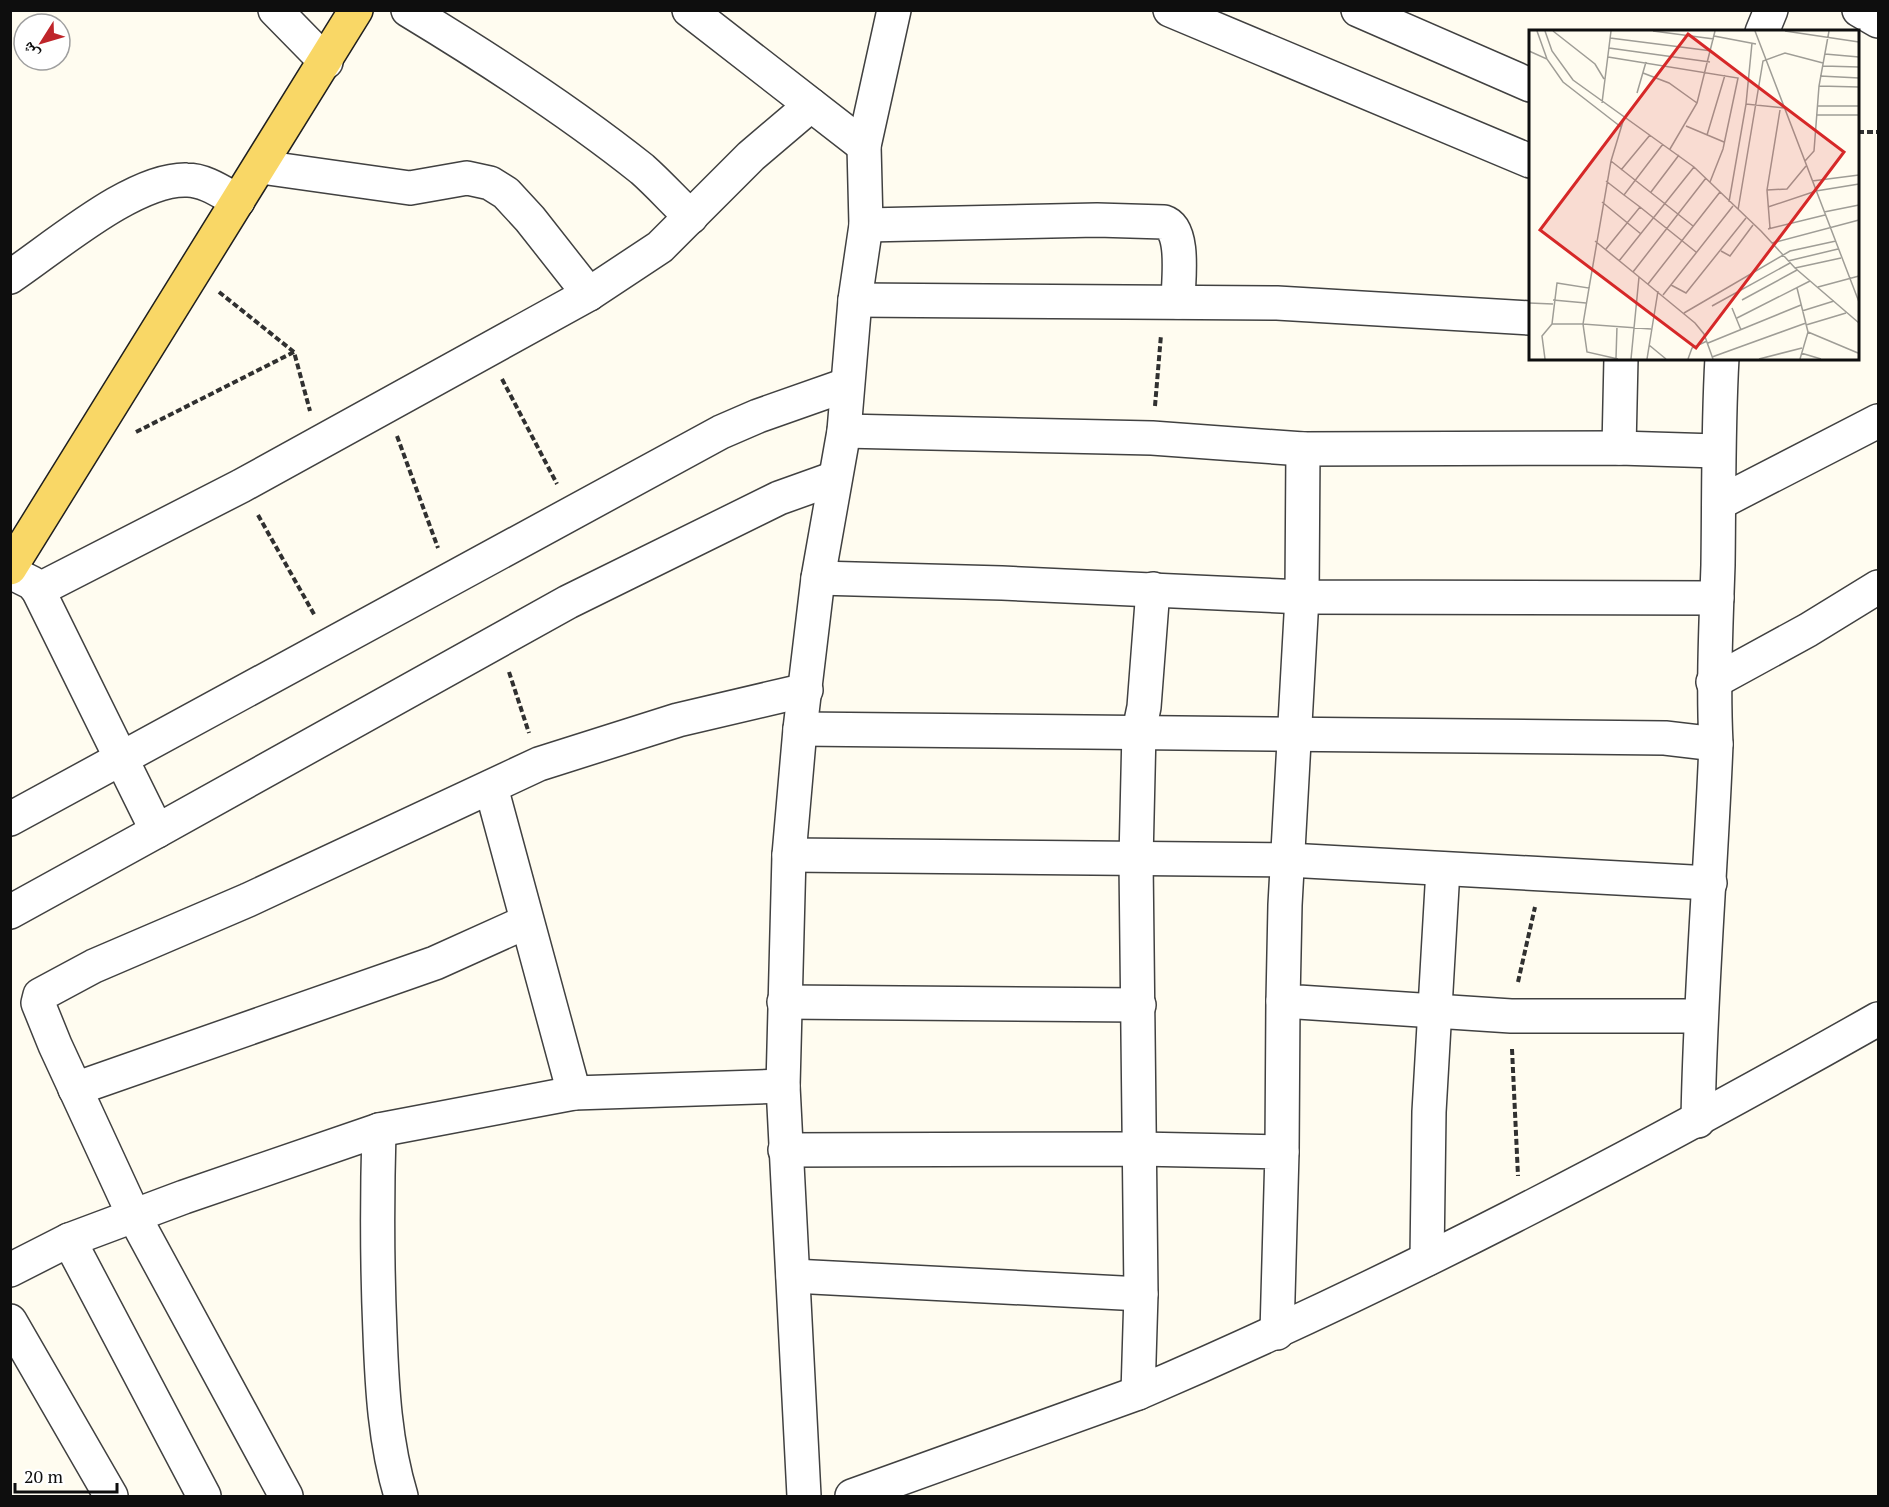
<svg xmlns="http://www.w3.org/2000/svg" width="1889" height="1507" viewBox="0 0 1889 1507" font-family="'PT Serif','Noto Naskh Arabic',serif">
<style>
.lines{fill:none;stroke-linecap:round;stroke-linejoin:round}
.minor-casing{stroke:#414141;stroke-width:36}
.major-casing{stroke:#1f1f1f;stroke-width:36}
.path{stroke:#303030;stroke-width:4;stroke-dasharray:6 3;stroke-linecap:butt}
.minor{stroke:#fff;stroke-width:33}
.major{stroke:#f9d766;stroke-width:33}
.inset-road{fill:none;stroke:#9f9d96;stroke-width:1.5}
.view{fill:#d62828;fill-opacity:0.15;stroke:#d62828;stroke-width:3}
.inset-edge{fill:none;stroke:#0e0e0e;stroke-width:3}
</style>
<rect width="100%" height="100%" fill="#fffcf0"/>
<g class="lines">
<!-- minor casing -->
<g class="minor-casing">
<g id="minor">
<polyline points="275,10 326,62"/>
<path d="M 408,10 C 489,59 568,110 642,169 C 659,184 675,202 691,217"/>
<polyline points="689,10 864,146"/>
<polyline points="1170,10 1530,161"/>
<polyline points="1358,10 1530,85"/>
<polyline points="1859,10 1878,21"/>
<polyline points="1762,32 1771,10"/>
<polyline points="261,167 410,188 467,178 490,183 506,193 530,219 589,294"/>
<path d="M 866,225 L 1097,220 L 1164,222 C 1186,229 1178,282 1178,302"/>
<path d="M 10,277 C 55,247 134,178 187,180 C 205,180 223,193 238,201"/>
<polyline points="855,300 1277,303 1530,318"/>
<polyline points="844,431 1152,438 1303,449 1619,448 1717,451"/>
<polyline points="1619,448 1621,358"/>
<polyline points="1303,449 1302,597 1285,905 1283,1001 1511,1016 1700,1016"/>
<polyline points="1719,503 1878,421"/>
<polyline points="10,572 32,583 38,590 157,831 568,602 779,498 835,478"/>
<polyline points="818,578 1002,583 1302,597 1717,598"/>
<path d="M 1153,589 L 1144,707 L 1139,731 L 1136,860 L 1141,1294 L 1138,1393 C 1392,1284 1638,1155 1878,1019"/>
<polyline points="38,590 241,486 589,294 660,247 751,156 811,105"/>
<polyline points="1713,682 1808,630 1878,587"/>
<path d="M 800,729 L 1665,738 L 1716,744 C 1713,684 1716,625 1718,565 C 1719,496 1718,427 1722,358"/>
<polyline points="491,787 574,1093"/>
<polyline points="10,819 721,432 758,416 846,385"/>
<polyline points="789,855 1288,860 1710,883"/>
<polyline points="10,912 157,831"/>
<polyline points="784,1002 1139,1005"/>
<polyline points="75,1089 435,963 526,922"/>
<path d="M 1698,1121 C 1700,995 1711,870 1716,744"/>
<path d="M 379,1130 C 377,1198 377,1265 380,1333 C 382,1388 385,1443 401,1496"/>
<polyline points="785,1150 1139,1149 1282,1152 1277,1333"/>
<polyline points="1282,1152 1283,1001"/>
<polyline points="69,1240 204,1496"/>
<polyline points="1427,1259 1429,1112 1443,869"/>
<polyline points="10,1270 69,1240 184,1197 379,1130 574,1093 783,1086"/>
<polyline points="793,1276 1141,1294"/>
<polyline points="10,1321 111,1496"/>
<polyline points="286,1496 134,1216 55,1045 38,1003 40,995 94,966 248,900 539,764 678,720 806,690"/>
<polyline points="804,1496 783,1086 789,855 800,729 818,578 844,431 855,300 866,225 864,146 894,10"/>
<polyline points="852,1496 1138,1393"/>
</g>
</g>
<!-- major casing -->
<g class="major-casing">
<polyline id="major" points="10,568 356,10"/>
</g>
<!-- path -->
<g class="path">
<polyline points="1858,132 1878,132"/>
<polyline points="219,292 294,352 310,411"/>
<polyline points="502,379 557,484"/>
<polyline points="1155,406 1161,335"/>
<polyline points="136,432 294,352"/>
<polyline points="397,436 438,548"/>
<polyline points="258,515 315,616"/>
<polyline points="509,672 529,733"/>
<polyline points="1518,982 1535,907"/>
<polyline points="1512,1049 1518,1176"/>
</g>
<!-- minor -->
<use href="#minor" class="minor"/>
<!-- major -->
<use href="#major" class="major"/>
</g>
<!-- overview -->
<g transform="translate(1529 30)">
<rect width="330" height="330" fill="#fffcf0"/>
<path class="inset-road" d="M 8,1 L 18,29M 16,1 L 23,21 L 44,50 L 165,137 L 232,201 L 266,238 L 330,293M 24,1 L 66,34 L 75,49M 124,1 L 185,9M 226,1 L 330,272M 256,1 L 330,12M 185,6 L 227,14M 81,8 L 183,21M 80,18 L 181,32M 0,21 L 18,29 L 34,52 L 92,97M 296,24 L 330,27M 79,27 L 209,48 L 194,119 L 181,152M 294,36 L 330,37M 114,43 L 140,53 L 168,73M 291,46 L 330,48M 290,56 L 330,57M 108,63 L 117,32M 73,73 L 82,1M 217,74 L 223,13M 288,76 L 330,76M 287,85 L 330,85M 157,96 L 195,112M 178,105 L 196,45M 141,119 L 168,73 L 186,1M 82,131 L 95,88M 276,131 L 285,121 L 290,56 L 300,1M 92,140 L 121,105M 177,148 L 104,242 L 166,293 L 175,304 L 184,329M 77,151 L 95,165 L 134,114M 283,151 L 330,145M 238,160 L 258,159 L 277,136M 122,162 L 150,125M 95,165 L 111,177M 73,172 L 112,204M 200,172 L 217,74 L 255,78M 239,177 L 287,161 L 330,154M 209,180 L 234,31 L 256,23 L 294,33M 295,182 L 330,175M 241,198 L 238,160 L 251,80M 239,199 L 296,185M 66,211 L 104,242M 243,213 L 330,190M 77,219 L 111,177 L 167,222M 192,221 L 201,226 L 224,195M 90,231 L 165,137M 259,231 L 309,219M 266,238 L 312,228M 28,253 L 60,258 L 54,294 L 23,294 ZM 119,254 L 191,162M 142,255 L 157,263 L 217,188M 289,257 L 330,246M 60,258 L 82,131 L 164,196M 268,258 L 279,302 L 271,329M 134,265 L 204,176M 24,270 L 57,273M 213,270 L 268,240M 0,273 L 24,274M 183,276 L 261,233M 203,278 L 212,300M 273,281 L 305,271M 155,283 L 261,221 L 307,211M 208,288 L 281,251M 277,295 L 317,283M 279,302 L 329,323M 179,313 L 272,275M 120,315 L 137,329M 272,323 L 292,329M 183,327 L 277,293M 87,328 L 88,296M 16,329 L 13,306 L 23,294M 89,329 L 58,322 L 54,294 L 122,299M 102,329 L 110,247M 118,329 L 129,261M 159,329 L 163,318 L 178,311M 230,329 L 273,318"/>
<path class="view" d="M 159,4 L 315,122 L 167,318 L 11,200 Z"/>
<rect width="330" height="330" class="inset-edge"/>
</g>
<!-- border -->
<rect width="1889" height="1507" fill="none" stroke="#0e0e0e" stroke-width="24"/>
<!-- north arrow -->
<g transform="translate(42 42) rotate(233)"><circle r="28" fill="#ffffff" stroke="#9f9f9f" stroke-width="1.5"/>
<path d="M0-4.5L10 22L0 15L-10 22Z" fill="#bf252a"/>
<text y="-9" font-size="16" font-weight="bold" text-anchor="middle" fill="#0e0e0e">ش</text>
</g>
<!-- scale -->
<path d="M15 1483v9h102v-9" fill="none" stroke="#0e0e0e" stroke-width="3"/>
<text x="24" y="1483" font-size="18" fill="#0e0e0e" stroke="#ffffff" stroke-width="4.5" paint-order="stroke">20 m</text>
</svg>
